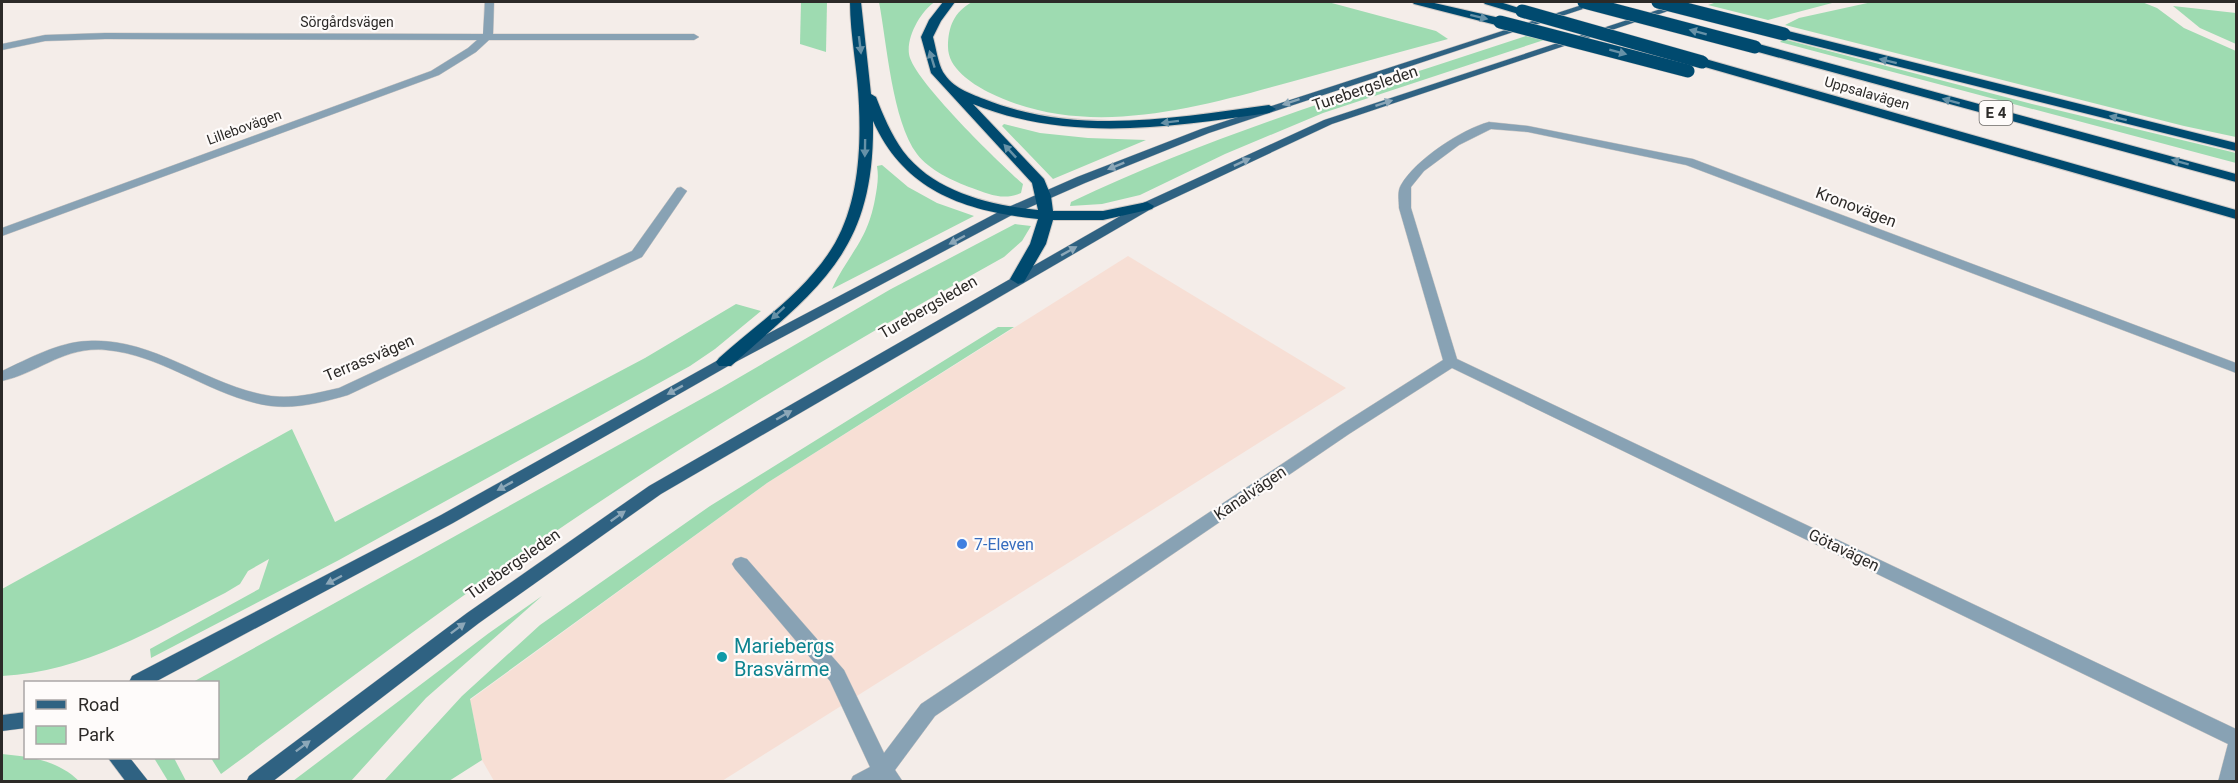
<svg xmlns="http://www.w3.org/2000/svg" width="2238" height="783" viewBox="0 0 2238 783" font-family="Roboto,sans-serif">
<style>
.commercial{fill:#f7dfd5}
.green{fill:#9edbb1}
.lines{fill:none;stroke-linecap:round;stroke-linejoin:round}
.minor-casing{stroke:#d0cac6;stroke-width:1}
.major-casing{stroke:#d0cac6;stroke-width:1}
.highway-casing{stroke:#d0cac6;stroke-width:2}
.minor{fill:#88a2b4;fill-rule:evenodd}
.major{fill:#2f6282;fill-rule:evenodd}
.highway{fill:#004a6f;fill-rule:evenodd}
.highway-bridge-casing{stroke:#d0cac6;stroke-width:14;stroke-linecap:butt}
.highway-bridge{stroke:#004a6f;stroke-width:13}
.oneway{fill:#6691a7}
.oneway2{fill:#8ca7b8}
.shop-dot{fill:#3f7fe0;stroke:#fefbfa;stroke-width:2}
.culture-dot{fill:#0f9aa8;stroke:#fefbfa;stroke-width:2}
.labels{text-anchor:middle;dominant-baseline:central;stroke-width:4.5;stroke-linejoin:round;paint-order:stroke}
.far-street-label{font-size:14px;fill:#2c2a28;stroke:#fefbfa}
.shield{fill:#fefbfa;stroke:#6b6967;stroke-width:1.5}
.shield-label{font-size:15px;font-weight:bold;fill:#2c2a28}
.street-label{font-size:16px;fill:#2c2a28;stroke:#fefbfa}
.shop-label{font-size:16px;fill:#366cbe;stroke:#fefbfa;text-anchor:start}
.near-culture-label{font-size:20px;fill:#0d838f;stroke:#fefbfa;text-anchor:start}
</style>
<rect width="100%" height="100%" fill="#f4ede9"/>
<!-- commercial -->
<polygon class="commercial" points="1128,256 1346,388 722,781 494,781 482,760 470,700 767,483"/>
<!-- green -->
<g class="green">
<polygon points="801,2 827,2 826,52 800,44"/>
<path d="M 879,2 L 935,2 C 920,11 904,41 910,58 C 920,86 998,162 1023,184 L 1021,193 C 1004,201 988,194 972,188 C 953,181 929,170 917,154 C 892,120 887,44 879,2 Z"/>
<path d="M 972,2 L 1328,2 L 1436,31 L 1448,39 C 1396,53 1345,67 1294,81 C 1196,108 1085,141 988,92 C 971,83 948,68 948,47 C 948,27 954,12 972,2 Z"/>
<polygon points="1717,2 1836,2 1768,20 1708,5"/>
<polygon points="1872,2 2142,2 2157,8 2184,28 2236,51 2236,137 2184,126 1785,25 1799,18"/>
<polygon points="2173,6 2236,13 2236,44 2200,28"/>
<path d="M 1526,36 L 1544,40 L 1323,113 L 1225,154 L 1140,195 L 1102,204 L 1070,206 L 1071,202 C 1217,132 1373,87 1526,36 Z"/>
<polygon points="1783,39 2032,104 2236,153 2236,163 1780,42"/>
<polygon points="1004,124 1040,133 1088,138 1146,140 1053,179 1002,126"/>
<path d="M 882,165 L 908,187 L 937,203 L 974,216 L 832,289 C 849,253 867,242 875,199 C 877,188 879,178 877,166 Z"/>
<path d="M 1015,224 L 1031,226 L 1022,241 L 1004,257 C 854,340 707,429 565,525 C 448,604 335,690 221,774 L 211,758 L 218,758 L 218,682 L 193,682 L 721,388 L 891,289 Z"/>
<path d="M 736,304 L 761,311 L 715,349 L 690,366 L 339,560 L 151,658 L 150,649 L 259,589 L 269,559 L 248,571 L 240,584 L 225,593 C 154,629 83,672 2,676 L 2,589 L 292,429 L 335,522 L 645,358 Z"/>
<polygon points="998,327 1014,327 767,483 470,699 482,760 449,781 384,781 462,696 540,625 710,506"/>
<polygon points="542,596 426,698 351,781 293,781 489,633"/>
<path d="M 2,754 C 31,757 57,760 79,781 L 2,781 Z"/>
<polygon points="154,758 174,758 186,781 168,781"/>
</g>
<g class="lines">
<!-- minor casing -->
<g class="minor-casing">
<g id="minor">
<polygon points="485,2 494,2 493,34 694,34 699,37 694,40 489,40 476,52 439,75 2,236 2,228 431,71 468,48 477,40 105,39 45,41 2,50 2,44 45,35 105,33 483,34"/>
<path d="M 1489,122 L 1528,126 L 1693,159 L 2236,363 L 2236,373 L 2231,371 L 1686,165 L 1528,132 L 1491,129 L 1459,145 L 1424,171 L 1411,187 L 1411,208 L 1457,359 L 2236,729 L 2236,782 L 2218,782 L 2228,744 L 1452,368 L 1349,434 L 935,716 L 895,770 L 903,782 L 850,782 L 853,776 L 870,767 L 830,681 L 735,569 L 732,564 L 735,559 L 741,557 L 747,559 L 844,670 L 884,753 L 921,704 L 1339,426 L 1443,360 L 1399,208 C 1399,201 1397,191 1401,185 C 1415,160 1462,129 1489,122 Z"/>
<path d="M 681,187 L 687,191 L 642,257 L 348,395 C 324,402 297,409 271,406 C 213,398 164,355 106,350 C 64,346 39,373 2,381 L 2,371 C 28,359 58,342 88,341 C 154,337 208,387 271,396 C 294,399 317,393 339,388 L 632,251 L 677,188 Z"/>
</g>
</g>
<!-- major casing -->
<g class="major-casing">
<g id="major">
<polygon points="1591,2 1604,2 1209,133 1085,183 1012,215 730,365 453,523 155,682 129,682 132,676 441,515 720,359 1004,209 1077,177 1201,129"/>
<polygon points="1682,2 1695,2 1332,124 1151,209 661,494 479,623 272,782 246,782 249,776 467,613 649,486 1143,203 1324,120"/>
<polygon points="26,712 26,728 2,731 2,715"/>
<polygon points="108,758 130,758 149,782 126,782"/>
</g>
</g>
<!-- highway casing -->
<g class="highway-casing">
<g id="highway">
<path d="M 850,2 L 861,2 L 871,94 L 876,97 C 883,115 891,134 903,151 C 934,192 989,205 1038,210 L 1032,183 L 931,73 L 921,37 L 929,20 L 943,2 L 955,2 L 941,21 L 933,37 C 936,48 938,63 943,72 C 953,88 969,93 984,99 C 1076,136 1174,118 1269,105 L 1276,109 L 1269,113 C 1169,127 1070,143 973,104 L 1044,179 L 1051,196 L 1053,211 L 1103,211 L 1147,202 L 1154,206 L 1152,209 L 1103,220 L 1053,220 L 1046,244 L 1024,282 L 1018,284 L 1010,279 L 1030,244 L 1038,219 C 965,211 905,192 873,121 C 875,252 820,286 731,366 L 719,366 L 716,362 L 719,358 C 758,323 808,290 835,243 C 858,202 861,151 859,106 C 858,71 850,36 850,2 Z"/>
<polygon points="1412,2 1430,2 1504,19 1506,22 1500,26 1414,4"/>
<polygon points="1483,2 1500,2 1528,11 1522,15 1485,4"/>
<polygon points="1784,30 2236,143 2236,151 1780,37 1780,31"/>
<polygon points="1755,43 2236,174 2236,182 1751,50 1751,44"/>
<polygon points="1702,58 2236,210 2236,219 1698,65 1696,62 1698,59"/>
</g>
</g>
<!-- minor -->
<use href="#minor" class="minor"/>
<!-- major -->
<use href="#major" class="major"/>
<!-- highway -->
<use href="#highway" class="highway"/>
<!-- highway-bridge casing -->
<g class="highway-bridge-casing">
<g id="highway-bridge">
<polyline points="1584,2 1755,47"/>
<polyline points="1658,2 1784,34"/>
<polyline points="1522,11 1702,62"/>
<polyline points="1500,22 1688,71"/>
</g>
</g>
<!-- highway-bridge -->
<use href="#highway-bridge" class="highway-bridge"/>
</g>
<!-- one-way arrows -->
<defs><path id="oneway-solid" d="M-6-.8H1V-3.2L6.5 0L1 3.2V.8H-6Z" transform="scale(1.5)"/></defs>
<g class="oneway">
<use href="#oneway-solid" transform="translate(1479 17) rotate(14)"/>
<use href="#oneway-solid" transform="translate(1698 32) rotate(-165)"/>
<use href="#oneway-solid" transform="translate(860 45) rotate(83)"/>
<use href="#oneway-solid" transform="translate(1618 52) rotate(15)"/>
<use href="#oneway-solid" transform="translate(932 59) rotate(-107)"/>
<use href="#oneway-solid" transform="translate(1888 61) rotate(-166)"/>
<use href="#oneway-solid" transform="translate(1951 101) rotate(-165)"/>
<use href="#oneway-solid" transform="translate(2118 118) rotate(-166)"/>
<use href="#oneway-solid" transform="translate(1170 122) rotate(173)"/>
<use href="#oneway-solid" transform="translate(865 148) rotate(91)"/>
<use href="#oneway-solid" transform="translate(1010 151) rotate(-133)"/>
<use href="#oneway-solid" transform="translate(2180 162) rotate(-165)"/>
<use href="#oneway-solid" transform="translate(778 313) rotate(137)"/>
</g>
<g class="oneway2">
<use href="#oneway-solid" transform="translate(1291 102) rotate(162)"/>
<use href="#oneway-solid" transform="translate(1384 103) rotate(-18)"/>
<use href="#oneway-solid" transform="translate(1242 162) rotate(-25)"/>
<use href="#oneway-solid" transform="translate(1116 166) rotate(158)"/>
<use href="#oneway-solid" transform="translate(957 240) rotate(152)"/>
<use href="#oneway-solid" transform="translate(1069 251) rotate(-29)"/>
<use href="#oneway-solid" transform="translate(675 390) rotate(151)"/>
<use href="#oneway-solid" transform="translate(784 415) rotate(-30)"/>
<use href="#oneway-solid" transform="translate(505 486) rotate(151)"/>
<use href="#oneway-solid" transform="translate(618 516) rotate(-35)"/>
<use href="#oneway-solid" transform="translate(334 580) rotate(152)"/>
<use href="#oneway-solid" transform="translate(458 628) rotate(-37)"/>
<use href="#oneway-solid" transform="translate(303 746) rotate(-37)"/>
</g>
<!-- markers -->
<circle class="shop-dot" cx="962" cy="544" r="6"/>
<circle class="culture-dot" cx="722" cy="657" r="6"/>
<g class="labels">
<!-- far-street labels -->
<g class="far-street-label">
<text x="347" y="22">Sörgårdsvägen</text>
<text transform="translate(1867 93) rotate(16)">Uppsalavägen</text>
<text transform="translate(244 127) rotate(-20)">Lillebovägen</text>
</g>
<!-- shield labels -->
<rect class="shield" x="1979.5" y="101" width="33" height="24" rx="4.5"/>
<g class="shield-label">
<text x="1996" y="113">E 4</text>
</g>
<!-- street labels -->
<g class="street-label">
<text transform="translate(1365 88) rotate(-19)">Turebergsleden</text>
<text transform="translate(1856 207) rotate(21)">Kronovägen</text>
<text transform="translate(928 307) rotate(-30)">Turebergsleden</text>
<text transform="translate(369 358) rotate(-23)">Terrassvägen</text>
<text transform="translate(1250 493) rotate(-34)">Kanalvägen</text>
<text transform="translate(1844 550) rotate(26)">Götavägen</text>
<text transform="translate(513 564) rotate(-35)">Turebergsleden</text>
</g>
<!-- shop labels -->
<g class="shop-label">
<text x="974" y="544">7-Eleven</text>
</g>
<!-- near-culture labels -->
<g class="near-culture-label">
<text x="734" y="646">Mariebergs<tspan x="734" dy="23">Brasvärme</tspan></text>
</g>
</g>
<!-- border -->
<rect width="2238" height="783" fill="none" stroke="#2c2a28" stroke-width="6"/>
<!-- legend -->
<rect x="24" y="681" width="195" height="78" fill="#fefbfa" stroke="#aaa7a6" stroke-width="1.5"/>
<rect x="36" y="700" width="30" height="9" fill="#2f6282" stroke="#aaa7a6" stroke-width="1.5"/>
<text x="78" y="711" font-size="18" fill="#2c2a28">Road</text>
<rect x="36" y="726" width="30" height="18" fill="#9edbb1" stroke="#aaa7a6" stroke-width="1.5"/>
<text x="78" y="741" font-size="18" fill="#2c2a28">Park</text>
</svg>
